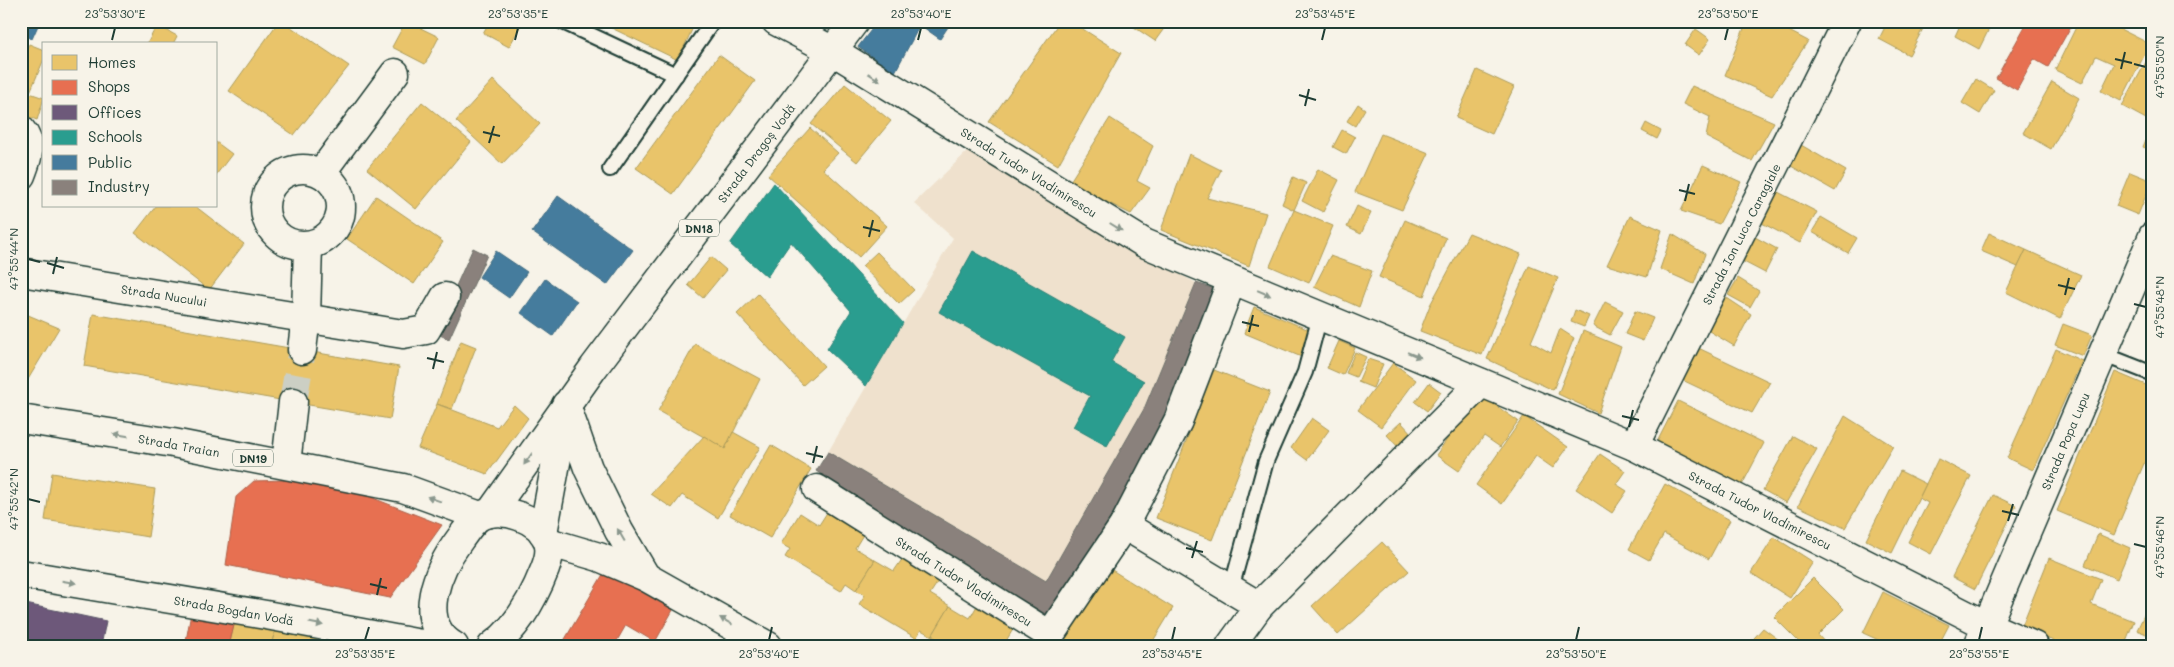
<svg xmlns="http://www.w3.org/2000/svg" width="2174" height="667" viewBox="0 0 2174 667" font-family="Mali,sans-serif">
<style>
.built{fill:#efe1cd}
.homes{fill:#e9c46a;stroke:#ac9c5a}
.shops{fill:#e76f51;stroke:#ab6048}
.offices{fill:#6d597a;stroke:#565165}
.schools{fill:#2a9d8f;stroke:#278074}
.public{fill:#457b9d;stroke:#3a687e}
.industry{fill:#8a817c;stroke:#6a6d66}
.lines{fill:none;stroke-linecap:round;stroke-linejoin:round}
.street-tunnel{stroke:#cccfc4;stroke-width:28;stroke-dasharray:28 14;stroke-linecap:butt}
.lane-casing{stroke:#1f3d34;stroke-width:18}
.street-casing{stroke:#1f3d34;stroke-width:31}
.primary-casing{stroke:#1f3d34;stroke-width:31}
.lane{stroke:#f7f3e8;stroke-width:14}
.street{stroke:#f7f3e8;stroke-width:28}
.primary{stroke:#f7f3e8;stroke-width:28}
.oneway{fill:#8b988e}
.ticks{fill:none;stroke:#1f3d34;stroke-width:2}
.labels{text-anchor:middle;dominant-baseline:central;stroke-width:5;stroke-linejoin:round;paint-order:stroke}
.shield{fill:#f7f3e8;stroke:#60746a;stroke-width:1}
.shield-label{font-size:11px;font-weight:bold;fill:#1f3d34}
.street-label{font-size:12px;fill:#1f3d34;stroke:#f7f3e8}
.neatline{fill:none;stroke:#1f3d34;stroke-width:2}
.ticks-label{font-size:12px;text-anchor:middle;fill:#1f3d34}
</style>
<rect width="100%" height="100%" fill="#f7f3e8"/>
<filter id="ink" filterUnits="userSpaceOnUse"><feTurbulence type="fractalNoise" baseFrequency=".02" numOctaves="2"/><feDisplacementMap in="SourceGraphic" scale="10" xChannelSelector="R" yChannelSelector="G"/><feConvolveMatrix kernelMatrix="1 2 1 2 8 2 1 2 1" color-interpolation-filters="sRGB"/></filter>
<g filter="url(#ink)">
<!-- built -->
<polygon class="built" points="973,146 1090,226 1196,283 1144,409 1046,581 828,452 953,238 914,203"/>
<!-- homes -->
<g class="homes">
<polygon points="279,21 282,21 349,66 294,135 229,91"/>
<polygon points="406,21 439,37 425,64 392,47"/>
<polygon points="490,21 523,21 509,47 483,33"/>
<polygon points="597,21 696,21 678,60"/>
<polygon points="1060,21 1070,21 1121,53 1058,165 989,122"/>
<polygon points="1125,21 1165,21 1168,23 1155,41"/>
<polygon points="1747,21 1770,21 1808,41 1772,96 1725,75"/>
<polygon points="1888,21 1927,21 1909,55 1879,39"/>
<polygon points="1962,21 1993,21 1979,49 1955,36"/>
<polygon points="2079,21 2104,21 2150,44 2121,101 2101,91 2114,64 2096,56 2082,83 2055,70"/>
<polygon points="157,25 177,36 173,44 147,44"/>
<polygon points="1696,29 1710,39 1699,55 1685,45"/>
<polygon points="29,44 44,50 44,59 30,92 21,88 21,62"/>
<polygon points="2153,49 2153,107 2146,119 2122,106"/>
<polygon points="719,55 755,81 673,194 636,168"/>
<polygon points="1477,70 1514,87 1492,134 1456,118"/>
<polygon points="1976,79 1994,90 1980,114 1962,103"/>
<polygon points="493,80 540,124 502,164 456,121"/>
<polygon points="2052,82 2079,98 2051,149 2023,133"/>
<polygon points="845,84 891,121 857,162 811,124"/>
<polygon points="1692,86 1774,122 1752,161 1706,137 1710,117 1683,104"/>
<polygon points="21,90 44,98 37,120 21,114"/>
<polygon points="422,102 471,142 416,209 367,169"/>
<polygon points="1358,104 1365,109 1355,126 1347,121"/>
<polygon points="1110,118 1153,146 1137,181 1150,188 1131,214 1069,183"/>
<polygon points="2153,122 2153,151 2143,147"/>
<polygon points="1646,123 1661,131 1657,139 1642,131"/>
<polygon points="810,128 838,153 823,169 887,226 859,257 768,175"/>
<polygon points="1342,130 1355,137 1346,154 1333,147"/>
<polygon points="1381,134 1429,153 1402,210 1355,192"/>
<polygon points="216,142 232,154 216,175"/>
<polygon points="1801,145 1846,171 1835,191 1791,166"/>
<polygon points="1189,154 1221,170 1207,198 1266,213 1249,266 1161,230"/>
<polygon points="1703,165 1741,182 1719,224 1681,211"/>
<polygon points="1318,169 1339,180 1323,212 1302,201"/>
<polygon points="2130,172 2152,181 2138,215 2116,206"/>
<polygon points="1293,177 1306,183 1294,210 1282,204"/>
<polygon points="1776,191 1817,212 1800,243 1760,222"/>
<polygon points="376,196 443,242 414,284 347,239"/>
<polygon points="156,206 195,206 244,244 209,290 135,233"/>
<polygon points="1357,206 1371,213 1361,234 1347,227"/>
<polygon points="1294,210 1333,226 1309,283 1270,266"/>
<polygon points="1630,216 1662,230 1647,277 1607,265"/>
<polygon points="1821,217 1857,238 1848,253 1812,232"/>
<polygon points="1405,220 1446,238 1424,296 1379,277"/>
<polygon points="1469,233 1521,254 1482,355 1420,331 1430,305"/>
<polygon points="1989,233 2026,250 2018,267 1981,251"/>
<polygon points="1672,234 1705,254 1694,284 1660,269"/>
<polygon points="1755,237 1777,249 1765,273 1742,261"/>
<polygon points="2026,250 2081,275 2060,319 2006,292"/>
<polygon points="877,252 914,290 899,304 862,266"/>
<polygon points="1330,256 1372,271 1359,307 1314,287"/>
<polygon points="711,257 726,270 703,298 688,285"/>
<polygon points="1529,266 1558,278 1531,342 1551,353 1560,329 1574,338 1553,390 1487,359"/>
<polygon points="1738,278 1759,291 1750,307 1728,295"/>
<polygon points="758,294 824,366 803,385 737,314"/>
<polygon points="1721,294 1751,314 1734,346 1704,328"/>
<polygon points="1605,302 1623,311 1610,335 1593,326"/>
<polygon points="1254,307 1314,332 1304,358 1244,333"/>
<polygon points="1575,310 1589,316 1584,327 1571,322"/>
<polygon points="1635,311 1653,318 1643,341 1625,334"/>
<polygon points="21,312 59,328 21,391"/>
<polygon points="93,314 399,367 390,419 84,366"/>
<polygon points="2063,324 2092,335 2083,356 2055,345"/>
<polygon points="1583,331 1621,347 1598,413 1558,394"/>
<polygon points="461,341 476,347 452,409 437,404"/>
<polygon points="1339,341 1355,348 1343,375 1327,368"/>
<polygon points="695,344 760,379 725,449 658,411"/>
<polygon points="1692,345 1770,382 1752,413 1676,377"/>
<polygon points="2056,349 2082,361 2033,470 2007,458"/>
<polygon points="1355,352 1366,357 1356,377 1346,373"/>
<polygon points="1368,359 1383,364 1373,388 1358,382"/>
<polygon points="1393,363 1416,380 1381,427 1358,410"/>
<polygon points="1214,370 1270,392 1212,540 1156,518"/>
<polygon points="2115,372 2153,388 2153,442 2114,535 2057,511"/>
<polygon points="1429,383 1441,392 1427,411 1415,402"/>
<polygon points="1479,394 1518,421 1500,447 1484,436 1459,471 1436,455"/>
<polygon points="1678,401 1764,443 1742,485 1657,442"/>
<polygon points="437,404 497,427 514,405 528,418 487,474 418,448"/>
<polygon points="1524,416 1568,447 1553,468 1536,456 1502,504 1476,485"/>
<polygon points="1845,416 1893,446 1845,528 1798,506"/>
<polygon points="1312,418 1329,430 1307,460 1291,448"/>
<polygon points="1401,422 1412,434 1398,447 1387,435"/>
<polygon points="733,432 760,447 718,518 682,495 672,508 651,494 704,436 725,449"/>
<polygon points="1793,436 1817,449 1786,503 1763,490"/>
<polygon points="771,445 811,469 770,538 730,515"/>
<polygon points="1600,454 1625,471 1616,484 1627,491 1612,513 1576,489"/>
<polygon points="1938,459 1971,476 1931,554 1908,542 1928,503 1919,498"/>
<polygon points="1900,471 1926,484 1892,553 1866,540"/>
<polygon points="52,473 155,489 148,537 45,520"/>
<polygon points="1665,484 1730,520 1709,559 1664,534 1649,560 1629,549"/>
<polygon points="1993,495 2016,506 1975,589 1952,577"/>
<polygon points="828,511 864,533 855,548 875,560 856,590 846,583 841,591 785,557 790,549 781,544 800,513 819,525"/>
<polygon points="2098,534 2130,548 2117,579 2085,565"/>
<polygon points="1774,537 1813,562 1790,598 1751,573"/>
<polygon points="1382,542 1409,571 1338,635 1312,606"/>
<polygon points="903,558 939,580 930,594 950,606 932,636 921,630 916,638 859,604 865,595 856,590 875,560 894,571"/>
<polygon points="2049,558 2101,579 2091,604 2134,621 2124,646 2066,646 2021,628"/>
<polygon points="1107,567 1173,608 1150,646 1070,646 1062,640"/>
<polygon points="1813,578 1844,609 1818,635 1826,644 1824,646 1803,646 1774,617"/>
<polygon points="1883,592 1949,625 1938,646 1881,646 1883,642 1863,633"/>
<polygon points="2153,596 2153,637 2137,630"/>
<polygon points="978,604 1015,626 1006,641 1014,646 938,646 941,641 932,636 950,606 970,618"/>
<polygon points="236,617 276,627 271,646 229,646"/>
<polygon points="276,627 350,646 271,646"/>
<polygon points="1763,628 1787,646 1747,646"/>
</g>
<!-- shops -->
<g class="shops">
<polygon points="2028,21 2074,21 2048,67 2034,59 2017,90 1996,78"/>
<polygon points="288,480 342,486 442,525 390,598 226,565 236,497 254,481"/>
<polygon points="605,571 673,610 655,642 626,625 614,646 561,646"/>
<polygon points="192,608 236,617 229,646 185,646"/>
</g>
<!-- offices -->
<polygon class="offices" points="21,603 106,621 101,646 21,646"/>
<!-- schools -->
<g class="schools">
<polygon points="774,183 903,323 866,386 827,349 851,311 791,242 767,277 730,244"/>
<polygon points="973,251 1125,337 1111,362 1144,381 1107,446 1073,427 1090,396 939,312"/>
</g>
<!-- public -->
<g class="public">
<polygon points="21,21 40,21 32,39 21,34"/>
<polygon points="878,21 952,21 940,39 920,25 895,72 858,47"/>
<polygon points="558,196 633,250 607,285 532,232"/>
<polygon points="496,251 527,272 509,298 479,277"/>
<polygon points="545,279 577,301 553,336 521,313"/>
</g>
<!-- industry -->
<g class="industry">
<polygon points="473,248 487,255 449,339 435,333"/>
<polygon points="1196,283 1218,290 1167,423 1050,619 816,471 828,452 1046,581 1144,409"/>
</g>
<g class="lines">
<!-- street-tunnel -->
<polyline class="street-tunnel" points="293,402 302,350"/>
<!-- lane casing -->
<g class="lane-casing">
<g id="lane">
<polyline points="561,21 676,75"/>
<polyline points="610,169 713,21"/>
<polyline points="2102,354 2153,374"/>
<polyline points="1231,589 1266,461 1305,372 1320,316"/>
</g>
</g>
<!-- street casing -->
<g class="street-casing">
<g id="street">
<polyline points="776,21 833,51 1144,243 1634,446 1986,625 2034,646"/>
<path d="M 21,130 C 34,145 27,159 21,175"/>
<circle cx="303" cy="207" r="38"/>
<polyline points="321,173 395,73"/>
<polyline points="21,272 403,334 426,330 445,297"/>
<polyline points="302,350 306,317 308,245"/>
<polyline points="1634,446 1847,21"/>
<polyline points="286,464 293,402"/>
<polyline points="817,489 1050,635 1124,525 1178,421 1232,280"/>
<polyline points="1124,525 1259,606"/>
<polyline points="1230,646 1259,606 1481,383"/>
<polyline points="1978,646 2153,236"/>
</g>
</g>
<!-- primary casing -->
<g class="primary-casing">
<g id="primary">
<polyline points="566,405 588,468 619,531 646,577"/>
<polyline points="21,419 173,443 403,488 480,516"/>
<polyline points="490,513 594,367 855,21"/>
<polyline points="543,533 565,414"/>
<polyline points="548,542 599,557 646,577 768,646"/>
<polyline points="21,574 266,615 421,644 446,641"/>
<path d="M 454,646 C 413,623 439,567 460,539 C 466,531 472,521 480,516 C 501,505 542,519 548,542 C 551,550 548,561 545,569 C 534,597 518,628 492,646"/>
</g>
</g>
<!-- lane -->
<use href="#lane" class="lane"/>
<!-- street -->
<use href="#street" class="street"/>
<!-- primary -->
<use href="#primary" class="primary"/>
</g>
<!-- one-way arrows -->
<defs><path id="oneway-solid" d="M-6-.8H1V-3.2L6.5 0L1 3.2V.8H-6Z" transform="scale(1.25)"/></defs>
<g class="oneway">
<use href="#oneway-solid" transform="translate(874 77) rotate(32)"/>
<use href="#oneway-solid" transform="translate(1116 227) rotate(32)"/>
<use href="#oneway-solid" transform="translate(1264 293) rotate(23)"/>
<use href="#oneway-solid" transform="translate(1414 355) rotate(22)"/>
<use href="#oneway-solid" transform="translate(121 435) rotate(-171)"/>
<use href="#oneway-solid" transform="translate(528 459) rotate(125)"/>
<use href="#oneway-solid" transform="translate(434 499) rotate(-160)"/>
<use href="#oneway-solid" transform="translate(621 535) rotate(-120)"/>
<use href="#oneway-solid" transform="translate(69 582) rotate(9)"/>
<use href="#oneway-solid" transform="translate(726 621) rotate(-151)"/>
<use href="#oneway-solid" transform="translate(316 624) rotate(11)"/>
</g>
</g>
<!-- ticks -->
<path class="ticks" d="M 112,40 L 115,28M 515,40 L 518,28M 918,40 L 921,28M 1322,40 L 1325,28M 1725,40 L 1728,28M 2115,59 L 2132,63M 2134,64 L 2146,67M 2121,69 L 2125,52M 1299,95 L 1316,100M 1305,106 L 1309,89M 483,132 L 500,136M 489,143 L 494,126M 1679,190 L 1695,194M 1685,201 L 1689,184M 863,227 L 880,231M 869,237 L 873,220M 28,259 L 40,262M 47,263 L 64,268M 53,274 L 57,257M 2058,285 L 2075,289M 2065,295 L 2069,278M 2134,304 L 2146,307M 1242,322 L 1259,326M 1249,332 L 1253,315M 427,358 L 444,362M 433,369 L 437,352M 1622,416 L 1639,420M 1629,427 L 1633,410M 806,453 L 823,457M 813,463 L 817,446M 28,499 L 40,502M 2002,511 L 2019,515M 2008,521 L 2013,504M 2134,544 L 2146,547M 1186,548 L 1203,552M 1192,558 L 1197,541M 370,584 L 387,588M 377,595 L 381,578M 365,640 L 369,627M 769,640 L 772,627M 1172,640 L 1175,627M 1576,640 L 1579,627M 1979,640 L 1982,627"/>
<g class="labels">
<!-- shield labels -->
<g class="shield">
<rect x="679" y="219.5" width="40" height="17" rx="4"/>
<rect x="233" y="449.5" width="40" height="17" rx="4"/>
</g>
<g class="shield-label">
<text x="699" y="228">DN18</text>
<text x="253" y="458">DN19</text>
</g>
<!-- street labels -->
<g class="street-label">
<text transform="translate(756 153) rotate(-53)">Strada Dragoș Vodă</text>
<text transform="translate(1029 172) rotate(32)">Strada Tudor Vladimirescu</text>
<text transform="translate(1741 234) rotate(-63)">Strada Ion Luca Caragiale</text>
<text transform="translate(164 295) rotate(9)">Strada Nucului</text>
<text transform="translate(2065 441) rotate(-67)">Strada Popa Lupu</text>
<text transform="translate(179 445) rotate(10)">Strada Traian</text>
<text transform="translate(1760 510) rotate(27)">Strada Tudor Vladimirescu</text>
<text transform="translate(964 581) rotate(32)">Strada Tudor Vladimirescu</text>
<text transform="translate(234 610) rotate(10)">Strada Bogdan Vodă</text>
</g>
</g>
<!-- margin -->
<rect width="2174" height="667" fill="none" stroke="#f7f3e8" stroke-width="55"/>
<!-- legend -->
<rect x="42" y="42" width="175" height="165" fill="#f7f3e8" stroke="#a1aaa0"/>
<rect x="52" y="55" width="25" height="15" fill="#e9c46a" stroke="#a1aaa0"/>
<text x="88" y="68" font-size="15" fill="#1f3d34">Homes</text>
<rect x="52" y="80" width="25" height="15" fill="#e76f51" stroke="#a1aaa0"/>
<text x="88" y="92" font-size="15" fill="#1f3d34">Shops</text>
<rect x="52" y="105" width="25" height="15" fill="#6d597a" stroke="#a1aaa0"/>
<text x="88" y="118" font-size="15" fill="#1f3d34">Offices</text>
<rect x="52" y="130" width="25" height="15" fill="#2a9d8f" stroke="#a1aaa0"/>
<text x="88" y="142" font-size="15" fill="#1f3d34">Schools</text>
<rect x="52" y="155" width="25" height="15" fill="#457b9d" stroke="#a1aaa0"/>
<text x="88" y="168" font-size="15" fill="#1f3d34">Public</text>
<rect x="52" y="180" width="25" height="15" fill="#8a817c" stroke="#a1aaa0"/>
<text x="88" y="192" font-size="15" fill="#1f3d34">Industry</text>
<rect x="28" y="28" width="2118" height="612" class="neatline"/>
<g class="ticks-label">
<text x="115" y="18">23°53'30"E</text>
<text x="518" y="18">23°53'35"E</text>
<text x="921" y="18">23°53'40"E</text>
<text x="1325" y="18">23°53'45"E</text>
<text x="1728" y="18">23°53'50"E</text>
<text transform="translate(2160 67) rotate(-90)" y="4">47°55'50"N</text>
<text transform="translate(14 259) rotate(-90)" y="4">47°55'44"N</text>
<text transform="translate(2160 307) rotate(-90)" y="4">47°55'48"N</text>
<text transform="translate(14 499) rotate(-90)" y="4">47°55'42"N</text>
<text transform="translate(2160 547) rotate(-90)" y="4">47°55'46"N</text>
<text x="365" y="658">23°53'35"E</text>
<text x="769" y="658">23°53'40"E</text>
<text x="1172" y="658">23°53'45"E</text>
<text x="1576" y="658">23°53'50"E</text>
<text x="1979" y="658">23°53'55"E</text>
</g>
</svg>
